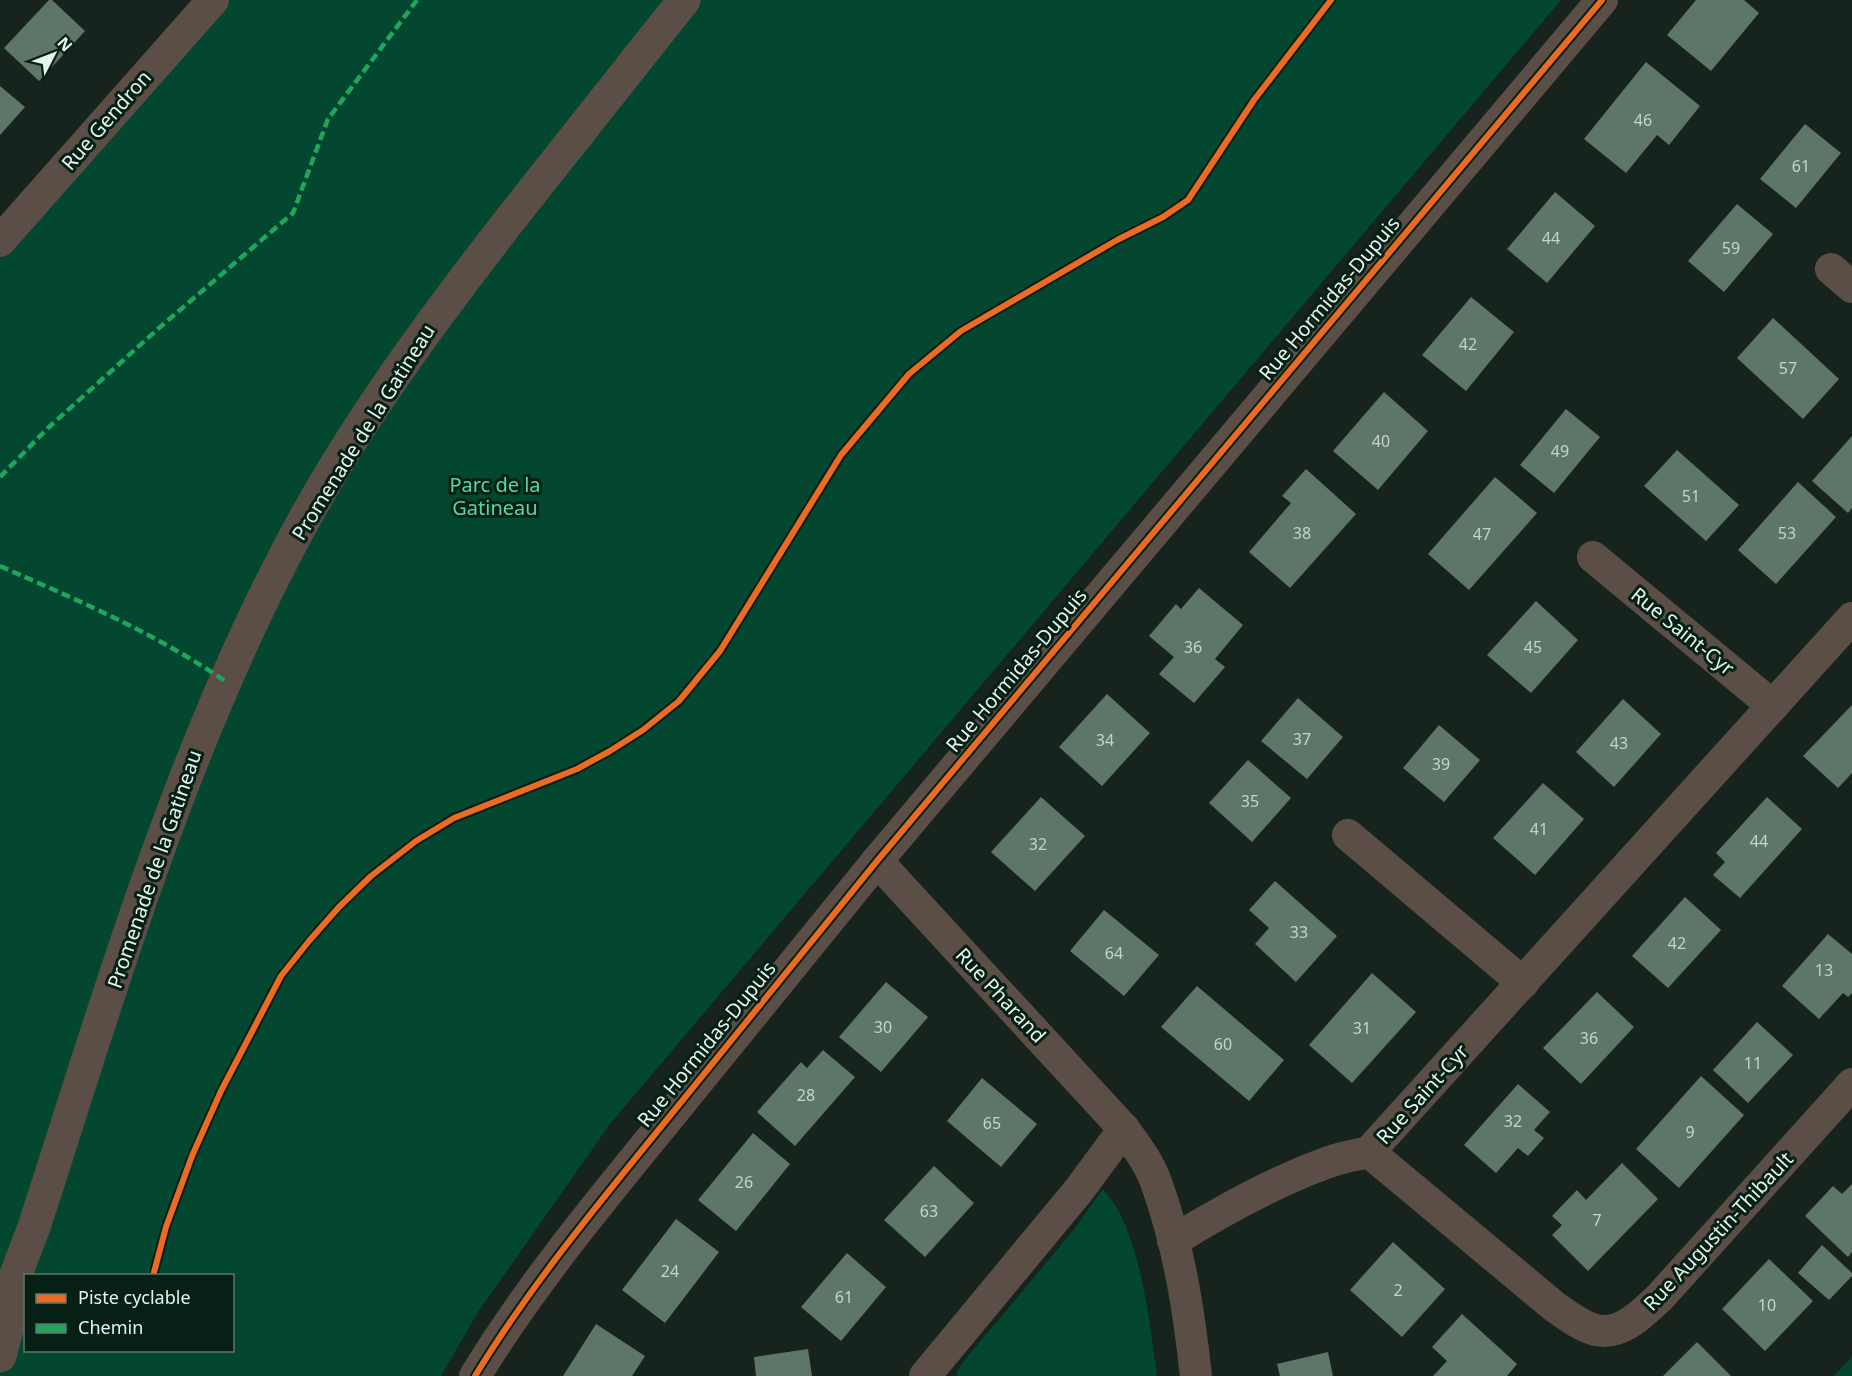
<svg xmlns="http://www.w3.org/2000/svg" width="1852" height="1376" viewBox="0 0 1852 1376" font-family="'Noto Sans',sans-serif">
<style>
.green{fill:#034730;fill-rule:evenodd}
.building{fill:#5e756a}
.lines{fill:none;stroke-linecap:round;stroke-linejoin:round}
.minor{stroke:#5b4e46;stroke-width:32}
.tertiary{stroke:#5b4e46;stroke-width:33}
.quiet{stroke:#20a55d;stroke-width:4.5;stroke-dasharray:9 4.5;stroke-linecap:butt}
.cycleway-casing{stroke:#062015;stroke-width:10}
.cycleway{stroke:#ed6a23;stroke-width:6}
.labels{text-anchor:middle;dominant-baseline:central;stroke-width:6;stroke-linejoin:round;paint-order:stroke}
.number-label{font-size:16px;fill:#c3d4cc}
.street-label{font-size:20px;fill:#e5f4ec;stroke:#062015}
.park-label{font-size:20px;fill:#56daa3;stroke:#062015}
</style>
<rect width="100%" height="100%" fill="#16241d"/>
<!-- green -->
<g class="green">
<path d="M 222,0 L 1561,0 L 610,1124 L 478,1312 L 441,1376 L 0,1376 L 0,250 ZM 26,1276 L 232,1276 L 232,1350 L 26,1350 Z"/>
<path d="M 1103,1189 C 1109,1196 1115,1204 1119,1212 C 1143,1258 1150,1325 1157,1376 L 957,1376 L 957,1371 L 968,1356 L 1072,1232 Z"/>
<polygon points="1852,1357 1852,1376 1834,1376"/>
</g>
<!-- building -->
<g class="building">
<polygon points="49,0 52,0 85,31 39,81 4,48"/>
<polygon points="1696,0 1744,0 1759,13 1711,71 1667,35"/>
<polygon points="1646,62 1700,106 1669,145 1657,135 1626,173 1584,139"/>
<polygon points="0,86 25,107 0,135"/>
<polygon points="1805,124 1841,153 1796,208 1760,179"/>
<polygon points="1555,192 1595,226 1547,283 1507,249"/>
<polygon points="1737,204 1773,234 1724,292 1688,261"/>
<polygon points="1471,297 1514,332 1466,391 1422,355"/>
<polygon points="1773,318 1839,379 1803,419 1737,358"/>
<polygon points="1384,392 1428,431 1378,490 1333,451"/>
<polygon points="1566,409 1600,437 1554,493 1520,465"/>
<polygon points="1852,436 1852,508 1848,513 1812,481"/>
<polygon points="1677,450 1739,505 1706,541 1644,486"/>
<polygon points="1306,469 1356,514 1290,588 1249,552 1291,503 1282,496"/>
<polygon points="1495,477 1537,513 1469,590 1428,554"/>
<polygon points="1798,482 1836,517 1776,584 1738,550"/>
<polygon points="1199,588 1243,625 1215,659 1225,667 1194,703 1159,674 1174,657 1149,636 1176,604 1181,609"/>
<polygon points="1536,601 1578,640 1531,693 1487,655"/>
<polygon points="1107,694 1150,733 1102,786 1059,747"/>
<polygon points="1298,698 1343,737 1307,779 1261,741"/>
<polygon points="1623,699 1661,734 1614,787 1576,752"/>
<polygon points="1852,705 1852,773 1838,788 1803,756"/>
<polygon points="1439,725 1480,760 1444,802 1403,768"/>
<polygon points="1248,760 1291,798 1252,842 1209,803"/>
<polygon points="1543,783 1584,819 1535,875 1493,838"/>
<polygon points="1041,797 1085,836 1035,891 991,852"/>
<polygon points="1767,797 1802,829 1740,898 1713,875 1725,862 1716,853"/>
<polygon points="1275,881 1337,936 1296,982 1255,944 1269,928 1249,910"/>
<polygon points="1685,897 1721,930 1668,988 1632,956"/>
<polygon points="1104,910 1159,955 1124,996 1070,951"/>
<polygon points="1828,934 1852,954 1852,993 1848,997 1843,993 1819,1019 1782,986"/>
<polygon points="1372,973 1416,1012 1352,1083 1309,1045"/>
<polygon points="886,982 928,1017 881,1072 839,1037"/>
<polygon points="1197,986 1284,1060 1249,1101 1161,1027"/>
<polygon points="1597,992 1634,1027 1581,1084 1543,1048"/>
<polygon points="1757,1022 1793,1055 1748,1103 1713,1070"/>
<polygon points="823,1050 855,1077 795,1146 757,1112 801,1062 807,1068"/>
<polygon points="1701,1076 1744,1115 1679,1188 1636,1149"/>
<polygon points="982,1078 1037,1124 1001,1167 947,1121"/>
<polygon points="1518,1084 1550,1112 1534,1130 1544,1138 1528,1156 1518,1148 1496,1173 1464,1145"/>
<polygon points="753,1133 790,1164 736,1231 698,1200"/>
<polygon points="1622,1163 1658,1199 1588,1271 1552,1235 1562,1225 1552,1216 1577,1190 1586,1200"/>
<polygon points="934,1166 974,1203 925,1257 884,1220"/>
<polygon points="1852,1184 1852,1252 1848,1257 1805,1216 1833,1186 1842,1194"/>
<polygon points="676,1219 719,1252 665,1323 622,1290"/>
<polygon points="1393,1242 1445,1289 1402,1337 1350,1290"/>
<polygon points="1822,1245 1852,1273 1852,1276 1829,1300 1798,1273"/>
<polygon points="847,1253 886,1287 841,1341 801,1307"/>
<polygon points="1769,1259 1813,1301 1765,1351 1722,1309"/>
<polygon points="1462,1314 1517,1364 1507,1376 1433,1376 1447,1361 1432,1347"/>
<polygon points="596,1324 645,1356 632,1376 563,1376"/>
<polygon points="1697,1342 1731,1376 1663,1376"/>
<polygon points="808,1349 812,1376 756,1376 754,1357"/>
<polygon points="1328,1352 1333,1376 1280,1376 1277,1364"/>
</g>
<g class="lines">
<!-- minor -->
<g class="minor">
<polyline points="0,241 213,0"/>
<polyline points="1831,269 1852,287"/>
<polyline points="1593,557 1773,706"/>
<polyline points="1348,835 1523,983"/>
<path d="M 877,861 L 1124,1129 C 1137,1147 1150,1164 1157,1185 C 1179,1246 1189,1312 1196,1376"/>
<path d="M 1369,1152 L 1555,1307 C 1567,1315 1582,1327 1596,1330 C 1621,1336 1643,1313 1660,1297 L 1852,1084"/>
<path d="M 1173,1241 C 1220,1212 1278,1180 1329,1162 C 1342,1157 1356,1155 1369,1152 L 1852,618"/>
<path d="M 475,1376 C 530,1286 598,1204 665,1122 C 735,1035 806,948 877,861 L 1602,0"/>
<polyline points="925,1376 1079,1190 1124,1129"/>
</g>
<!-- tertiary -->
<g class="tertiary">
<path d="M 0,1307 L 15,1277 L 34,1227 C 111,990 180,749 299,529 C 358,420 433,319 509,221 C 567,147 626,74 684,0"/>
<polyline points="0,1356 19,1285"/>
</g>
<!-- quiet -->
<g class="quiet">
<polyline points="0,477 48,428 159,328 293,213 328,119 417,0"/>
<path d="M 0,566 C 77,600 155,633 225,681"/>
</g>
<!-- cycleway casing -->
<g class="cycleway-casing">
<g id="cycleway">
<polyline points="153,1276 166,1227 192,1156 221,1091 281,976 309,941 339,907 371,876 416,841 454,818 577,769 610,751 643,730 679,701 720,651 841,455 909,374 961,331 1117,240 1163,217 1188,200 1254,100 1331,0"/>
<path d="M 475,1376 C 530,1286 598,1204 665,1122 C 735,1035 806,948 877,861 L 1602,0"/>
</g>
</g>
<!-- cycleway -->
<use href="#cycleway" class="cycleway"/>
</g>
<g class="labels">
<!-- number labels -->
<g class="number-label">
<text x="1643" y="120">46</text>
<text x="1801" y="166">61</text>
<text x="1551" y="238">44</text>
<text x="1731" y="248">59</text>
<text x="1468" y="344">42</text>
<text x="1788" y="368">57</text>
<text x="1381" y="441">40</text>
<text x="1560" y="451">49</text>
<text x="1691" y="496">51</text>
<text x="1302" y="533">38</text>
<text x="1787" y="533">53</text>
<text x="1482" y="534">47</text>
<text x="1193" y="647">36</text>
<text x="1533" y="647">45</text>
<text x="1302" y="739">37</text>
<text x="1105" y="740">34</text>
<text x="1619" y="743">43</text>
<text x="1441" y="764">39</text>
<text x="1250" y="801">35</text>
<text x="1539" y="829">41</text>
<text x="1759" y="841">44</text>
<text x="1038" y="844">32</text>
<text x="1299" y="932">33</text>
<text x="1677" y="943">42</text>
<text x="1114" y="953">64</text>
<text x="1824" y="970">13</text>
<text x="883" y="1027">30</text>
<text x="1362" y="1028">31</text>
<text x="1589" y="1038">36</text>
<text x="1223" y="1044">60</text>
<text x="1753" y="1063">11</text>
<text x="806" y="1095">28</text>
<text x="1513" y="1121">32</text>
<text x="992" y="1123">65</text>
<text x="1690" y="1132">9</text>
<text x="744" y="1182">26</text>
<text x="929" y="1211">63</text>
<text x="1597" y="1220">7</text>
<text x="670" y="1271">24</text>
<text x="1398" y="1290">2</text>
<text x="844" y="1297">61</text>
<text x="1767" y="1305">10</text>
</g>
<!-- street labels -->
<g class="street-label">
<text transform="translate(106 120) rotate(-49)">Rue Gendron</text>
<text transform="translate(1329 298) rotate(-50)">Rue Hormidas-Dupuis</text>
<text transform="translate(363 432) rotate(-58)">Promenade de la Gatineau</text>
<text transform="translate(1683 631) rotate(39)">Rue Saint-Cyr</text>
<text transform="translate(1016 670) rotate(-50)">Rue Hormidas-Dupuis</text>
<text transform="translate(154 869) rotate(-71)">Promenade de la Gatineau</text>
<text transform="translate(1001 995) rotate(47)">Rue Pharand</text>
<text transform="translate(706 1044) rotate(-51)">Rue Hormidas-Dupuis</text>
<text transform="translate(1422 1094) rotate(-48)">Rue Saint-Cyr</text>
<text transform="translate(1718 1231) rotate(-47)">Rue Augustin-Thibault</text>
</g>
<!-- park labels -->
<g class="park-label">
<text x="495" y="484">Parc de la<tspan x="495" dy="23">Gatineau</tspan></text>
</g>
</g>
<!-- legend -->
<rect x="24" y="1274" width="210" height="78" fill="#062015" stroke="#5f756b" stroke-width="1.5"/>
<rect x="36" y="1294" width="30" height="9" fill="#ed6a23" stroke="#5f756b" stroke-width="1.5"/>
<text x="78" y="1304" font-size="18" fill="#e5f4ec">Piste cyclable</text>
<rect x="36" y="1324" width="30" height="9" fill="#20a55d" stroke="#5f756b" stroke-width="1.5"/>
<text x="78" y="1334" font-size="18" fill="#e5f4ec">Chemin</text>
<!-- north arrow -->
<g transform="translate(54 54) rotate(48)" stroke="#062015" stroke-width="4.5" paint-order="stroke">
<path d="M0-4.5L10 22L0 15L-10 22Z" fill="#e5f4ec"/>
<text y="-9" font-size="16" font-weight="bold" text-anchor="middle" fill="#e5f4ec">N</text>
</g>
</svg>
